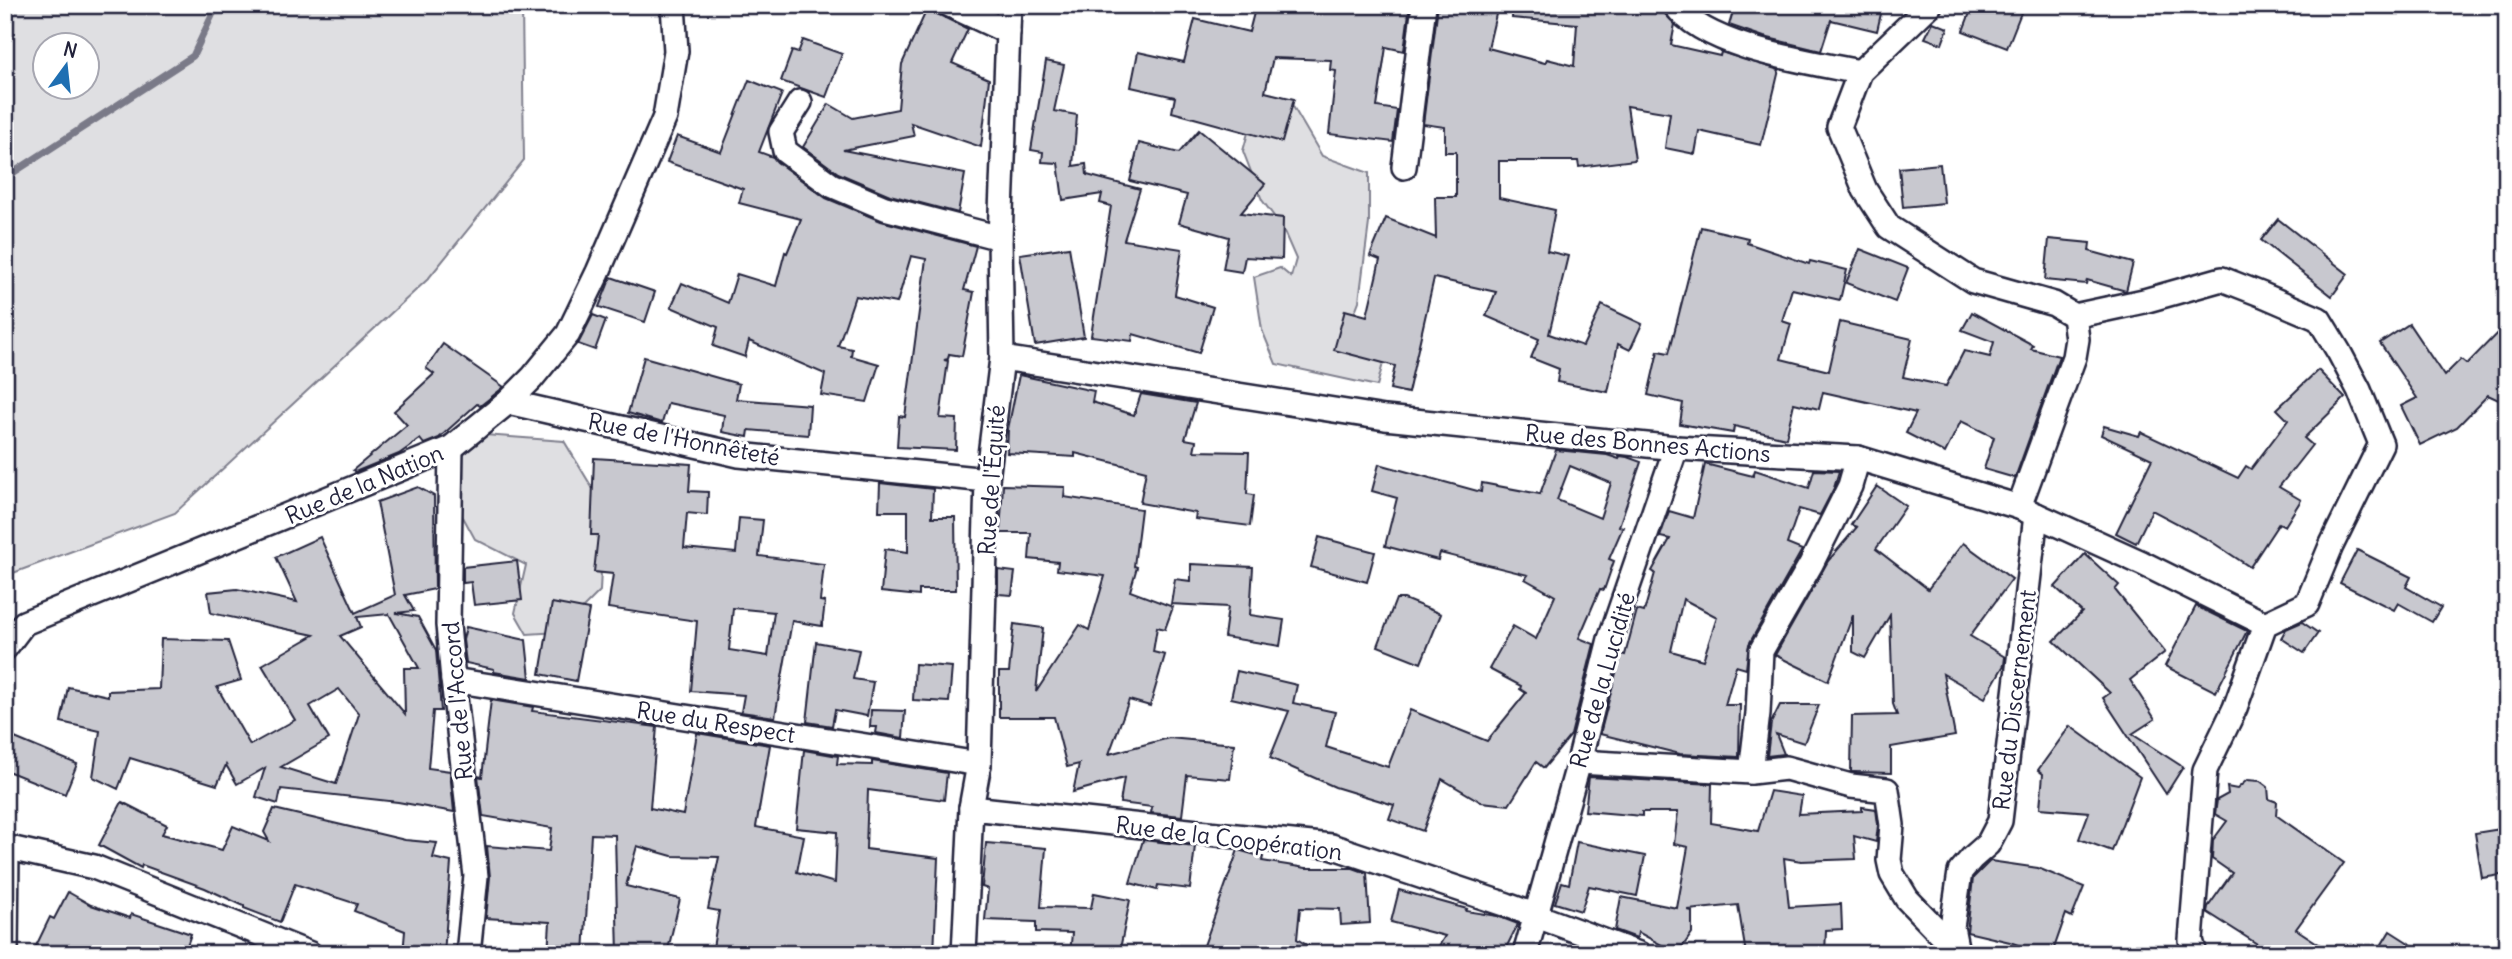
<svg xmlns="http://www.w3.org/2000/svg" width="2512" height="959" viewBox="0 0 2512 959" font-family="Delius,sans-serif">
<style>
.green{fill:#dfdfe2;stroke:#80808e;stroke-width:2;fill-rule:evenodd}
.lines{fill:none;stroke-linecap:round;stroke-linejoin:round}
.stream{stroke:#7a7a88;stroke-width:7}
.building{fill:#c8c8cf;stroke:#22223b;stroke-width:2;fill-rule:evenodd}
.minor-casing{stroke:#22223b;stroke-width:28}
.minor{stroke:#fff;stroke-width:23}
.labels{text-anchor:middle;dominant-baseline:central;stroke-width:6;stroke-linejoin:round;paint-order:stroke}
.street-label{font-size:23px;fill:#22223b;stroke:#fff}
</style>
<rect width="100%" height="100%" fill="#fff"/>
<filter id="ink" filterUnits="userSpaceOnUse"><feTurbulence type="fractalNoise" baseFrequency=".0143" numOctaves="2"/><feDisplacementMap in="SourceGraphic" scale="14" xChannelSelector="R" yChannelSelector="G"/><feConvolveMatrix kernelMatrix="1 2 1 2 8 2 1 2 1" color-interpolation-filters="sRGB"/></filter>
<g filter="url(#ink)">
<!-- green -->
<g class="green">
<path d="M 5,5 L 522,5 L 524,160 L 428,279 L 175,513 L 5,576 ZM 46,46 L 88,46 L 88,88 L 46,88 Z"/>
<polygon points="1291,103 1322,156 1369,173 1369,223 1359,301 1347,332 1383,363 1377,386 1276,364 1262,330 1254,277 1280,268 1291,277 1296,259 1282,227 1262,200 1243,151 1252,118"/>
<polygon points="471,434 564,441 593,489 603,527 600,591 559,632 527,634 515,613 526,565 475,539 450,493"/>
</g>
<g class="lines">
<!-- stream -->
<polyline class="stream" points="5,178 193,56 217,5"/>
</g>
<!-- building -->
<g class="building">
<polygon points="1256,5 1277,5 1304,12 1304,5 1410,5 1404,51 1386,47 1377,107 1397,110 1393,142 1329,134 1336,71 1330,70 1331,60 1273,58 1265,92 1294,99 1282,142 1172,112 1175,97 1131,87 1138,52 1184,62 1195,19 1249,32"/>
<polygon points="1438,5 1480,5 1497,10 1488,48 1545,63 1547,59 1574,66 1577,24 1512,18 1513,5 1623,5 1664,13 1675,24 1671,45 1720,56 1721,52 1779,70 1761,145 1699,131 1695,154 1665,148 1670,113 1627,106 1635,160 1579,167 1578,161 1499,161 1499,198 1555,210 1547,251 1568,256 1549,334 1583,346 1602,305 1642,324 1630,350 1618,344 1608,392 1557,382 1559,369 1531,358 1539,339 1486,316 1496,292 1434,278 1408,393 1390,389 1395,366 1334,350 1345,310 1367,316 1380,260 1370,256 1386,218 1436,238 1435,197 1456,197 1456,152 1445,152 1445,127 1423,124"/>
<polygon points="1735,5 1883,5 1877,31 1831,20 1821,51 1764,37 1729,25"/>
<polygon points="1973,5 2024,5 2007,48 1963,31"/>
<polygon points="927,9 968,29 952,63 989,79 981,147 911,123 914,136 843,150 965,174 958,213 890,195 838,173 803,147 829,104 853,118 898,109 902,64"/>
<polygon points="1933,22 1948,28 1942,44 1925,38"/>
<polygon points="803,40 842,54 826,97 781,81 792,51 798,53"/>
<polygon points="1046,61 1064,65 1054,111 1077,115 1073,166 1086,164 1087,175 1140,189 1124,240 1182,249 1175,295 1213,307 1199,353 1133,334 1132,341 1091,336 1111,206 1100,203 1102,194 1063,200 1058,163 1042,162 1043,152 1031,150"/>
<polygon points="749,80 782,93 759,152 773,157 777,162 826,198 881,221 976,246 964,290 974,292 962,356 949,354 948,359 944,360 948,361 940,418 957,419 956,450 897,447 899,416 905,417 926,259 911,256 897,303 855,296 838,346 852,349 851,356 879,364 867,402 821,395 825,374 749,341 745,357 713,346 718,327 671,307 682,283 728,303 737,274 776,286 785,252 787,253 801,219 739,203 743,189 667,162 677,136 721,152"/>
<polygon points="1199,130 1265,184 1241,213 1283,218 1282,259 1245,257 1242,272 1223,269 1229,237 1179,223 1187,195 1130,181 1139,143 1179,153"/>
<polygon points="1940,164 1944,203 1903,207 1899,168"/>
<polygon points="2278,219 2348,274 2332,296 2261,240"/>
<polygon points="1701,227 1748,238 1747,243 1809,264 1810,261 1847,270 1840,300 1792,289 1782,321 1791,324 1781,359 1829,371 1840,322 1912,339 1903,377 1946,386 1964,351 1990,357 1994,342 1962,330 1972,312 2033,345 2031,349 2059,356 2015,478 1984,469 1994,437 1961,421 1945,453 1906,433 1916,413 1823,392 1819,409 1794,403 1786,438 1734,426 1733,433 1680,424 1683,403 1648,395 1658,351 1669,353"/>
<polygon points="2049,239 2090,243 2089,251 2133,263 2126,291 2087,280 2086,284 2045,280"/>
<polygon points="1069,247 1084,337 1035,345 1020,254"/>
<polygon points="1860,249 1908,268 1895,302 1846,283"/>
<polygon points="611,277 655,292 645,322 599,307"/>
<polygon points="593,315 606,320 595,350 578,344"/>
<polygon points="2507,323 2507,404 2488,395 2457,427 2420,445 2401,406 2417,398 2380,343 2409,324 2444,376 2461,359 2467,364"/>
<polygon points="443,344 504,387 480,406 477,404 439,438 424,444 420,439 399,454 355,472 353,470 407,425 394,411 434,374 426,368"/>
<polygon points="644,357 739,384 736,399 810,405 808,435 749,430 748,437 722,432 724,415 668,403 662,423 628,413"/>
<polygon points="2318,370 2345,398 2304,438 2312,445 2279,487 2301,500 2285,526 2279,523 2250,567 2209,540 2152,510 2136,543 2116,533 2152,459 2101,435 2104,426 2139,436 2141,432 2238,478 2246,466 2251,469 2288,420 2277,409"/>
<polygon points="1019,375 1094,391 1092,402 1134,415 1141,394 1196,403 1185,439 1196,441 1194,451 1249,452 1247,494 1254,495 1250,526 1195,519 1196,513 1140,503 1146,471 1075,453 1075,457 1007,453 1008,429"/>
<path d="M 1556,450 L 1607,455 L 1619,459 L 1620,456 L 1627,457 L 1641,462 L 1619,526 L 1623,527 L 1609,559 L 1614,561 L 1604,590 L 1600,589 L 1579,638 L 1594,644 L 1571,735 L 1544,768 L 1536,762 L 1509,805 L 1481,802 L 1442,779 L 1423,831 L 1389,819 L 1394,805 L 1335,787 L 1270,758 L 1289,711 L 1231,698 L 1237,671 L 1297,685 L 1293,703 L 1335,712 L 1326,747 L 1388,767 L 1410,710 L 1487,741 L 1526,693 L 1520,689 L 1521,686 L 1489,669 L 1513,626 L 1536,639 L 1555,596 L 1525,579 L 1528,575 L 1440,553 L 1438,560 L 1385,546 L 1397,498 L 1372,491 L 1379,464 L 1481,492 L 1482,483 L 1540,494 ZM 1570,466 L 1611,483 L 1600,518 L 1557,500 Z"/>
<path d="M 594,458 L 691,464 L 689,491 L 708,492 L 707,515 L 687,513 L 684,548 L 736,553 L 739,518 L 763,520 L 759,556 L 824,564 L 820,601 L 825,602 L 822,626 L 792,621 L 775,717 L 741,712 L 744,695 L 691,691 L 697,621 L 608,608 L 613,574 L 594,572 L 598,535 L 591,535 ZM 733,608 L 774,612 L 768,656 L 729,650 Z"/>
<path d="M 1705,464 L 1753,476 L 1755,470 L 1809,488 L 1814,470 L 1839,471 L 1834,488 L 1820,515 L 1799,509 L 1787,544 L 1802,550 L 1749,644 L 1746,669 L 1736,666 L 1725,705 L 1740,705 L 1739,757 L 1680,754 L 1600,734 L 1621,654 L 1625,655 L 1637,610 L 1644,612 L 1655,573 L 1652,571 L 1670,539 L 1660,537 L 1669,511 L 1693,518 ZM 1683,599 L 1717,617 L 1703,660 L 1671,651 Z"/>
<polygon points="880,483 933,489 932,517 955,517 956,590 919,590 919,596 881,592 885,549 908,552 908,511 879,511"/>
<polygon points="1003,485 1065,487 1064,497 1141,509 1134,566 1137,567 1130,591 1173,607 1165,629 1157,627 1153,652 1165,655 1150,706 1129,700 1109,754 1169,738 1234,744 1230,779 1187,775 1182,816 1151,813 1152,807 1120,803 1124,778 1073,792 1079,764 1067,767 1054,717 999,717 999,672 1009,672 1014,624 1043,628 1036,692 1080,625 1089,630 1105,576 1057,570 1058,562 1029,559 1031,533 1000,533"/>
<polygon points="1877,486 1906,506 1876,549 1928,589 1963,543 2012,579 1970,636 2005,657 2004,665 1985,698 1943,674 1955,736 1891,747 1891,773 1854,772 1851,772 1852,716 1897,715 1893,704 1890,615 1865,658 1853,652 1853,615 1828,681 1775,655 1828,561 1857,527 1851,525"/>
<path d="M 418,487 L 434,496 L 435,589 L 405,595 L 414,611 L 396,613 L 418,617 L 436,650 L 441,711 L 433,711 L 428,768 L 450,771 L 454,812 L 398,802 L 281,789 L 278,804 L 256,797 L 265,768 L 237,784 L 226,765 L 217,785 L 130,758 L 118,789 L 93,777 L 100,731 L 61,722 L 68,687 L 108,696 L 108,691 L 159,689 L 161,639 L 228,641 L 241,680 L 217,687 L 250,745 L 295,720 L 262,665 L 314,635 L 211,613 L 208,592 L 237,589 L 297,602 L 276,557 L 320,537 L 355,613 L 395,595 L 377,502 ZM 389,614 L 419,668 L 404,668 L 405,714 L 340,636 L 361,627 L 357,617 ZM 339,689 L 359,714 L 336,784 L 281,767 L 329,739 L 310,706 Z"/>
<polygon points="1319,537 1375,552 1367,582 1311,567"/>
<polygon points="2357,550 2411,577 2406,587 2441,607 2432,622 2398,603 2394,610 2340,583"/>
<polygon points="2085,554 2119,585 2115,590 2165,652 2130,680 2155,719 2132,734 2183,767 2166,794 2103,698 2110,693 2054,641 2082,612 2055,587"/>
<polygon points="517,561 522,600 474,605 471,582 463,583 463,567"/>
<polygon points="1191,564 1253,567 1250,615 1284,620 1280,646 1224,637 1228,607 1171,604 1175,579 1191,581"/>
<polygon points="998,570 1015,572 1012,595 998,594"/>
<polygon points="1396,599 1404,599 1441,614 1421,663 1378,646"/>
<polygon points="552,603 589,610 576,681 540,674"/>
<polygon points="2196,606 2247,631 2216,692 2165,666"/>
<polygon points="2302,622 2318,633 2304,653 2281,638 2286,629"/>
<polygon points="466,627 526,640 530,678 494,672 494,669 466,663 463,640"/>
<polygon points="816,642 859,650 853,679 873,682 867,716 835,710 832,726 807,722"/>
<polygon points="915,664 952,667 949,702 913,700"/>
<polygon points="491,700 533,707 532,711 657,727 650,808 683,815 697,733 770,745 756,827 804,836 797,872 835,883 837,832 796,828 804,750 838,756 837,764 872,765 872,761 947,773 944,800 868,790 866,849 938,858 934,954 712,954 719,911 708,909 719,857 672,856 637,846 626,886 680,899 667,954 618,954 615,835 591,834 584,954 548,954 550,922 486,918 490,877 487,846 549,851 552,828 483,816 478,776 482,777"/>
<polygon points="1780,705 1819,705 1804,743 1776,734 1784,754 1767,756 1771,723"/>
<polygon points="871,710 905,711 903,738 876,733 877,727 870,727"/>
<polygon points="2070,726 2140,777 2112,851 2079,839 2089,812 2040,808 2043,774 2038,770"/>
<polygon points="10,736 77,764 65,794 5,770 5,749"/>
<polygon points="1589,777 1712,784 1711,823 1758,831 1770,791 1802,796 1799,814 1862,811 1862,807 1876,809 1878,825 1876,842 1854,836 1856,859 1801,861 1784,858 1789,907 1841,904 1842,929 1826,930 1825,954 1746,954 1738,905 1688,910 1692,911 1692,933 1683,946 1675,948 1667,948 1638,932 1637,938 1615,930 1621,897 1677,908 1688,847 1674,844 1678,812 1642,812 1642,816 1585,811"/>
<polygon points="2247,780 2260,781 2268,787 2269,799 2277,802 2276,815 2344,863 2296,929 2334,954 2273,954 2207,912 2208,907 2232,873 2212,859 2213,840 2227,821 2215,814 2217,800 2228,794 2227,787 2237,789"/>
<polygon points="122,802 167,825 162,834 222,850 233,826 269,841 264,832 274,809 405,840 437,843 433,858 451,862 444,954 403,954 405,931 354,911 357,904 295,884 280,922 244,908 244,906 205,888 142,865 141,868 99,845"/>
<polygon points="2507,828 2507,874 2482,878 2475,833"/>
<polygon points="1143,840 1195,846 1190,889 1158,885 1157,890 1130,883"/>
<polygon points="1577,842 1645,856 1637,896 1589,886 1581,911 1555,903 1562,882 1569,884"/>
<polygon points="986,843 1046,848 1041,907 1091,908 1094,893 1130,900 1119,954 1070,954 1072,933 1036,932 1036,922 985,920 988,889 982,887"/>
<polygon points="1238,850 1263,857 1262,861 1306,868 1353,868 1367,873 1370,923 1341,925 1340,909 1300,908 1297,939 1321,954 1201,954"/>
<polygon points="1990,861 2038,868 2084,887 2072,917 2066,914 2052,954 2042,954 2010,942 1967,932 1973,878"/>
<polygon points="1399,890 1467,909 1466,911 1497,916 1518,924 1503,954 1434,954 1445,936 1391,922"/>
<polygon points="68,892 91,905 130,918 131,914 191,934 184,954 47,954 35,948 50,917 54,919"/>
<polygon points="2390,931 2426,954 2376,954"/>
</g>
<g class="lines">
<!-- minor casing -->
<g class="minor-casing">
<g id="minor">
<polyline points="950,5 1008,32"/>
<path d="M 1675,5 C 1706,48 1809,62 1860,72"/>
<polyline points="1930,5 1860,72 1839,127 1865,190 1889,227 1973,281 2054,304 2074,316 2144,301 2222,279 2263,295 2319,319 2339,352 2359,390 2381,444 2331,546 2307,604 2265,624 2235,708 2205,770 2191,940 2195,954"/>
<polyline points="800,102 781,132 785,151 831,185 885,208 1000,238"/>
<polyline points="1404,167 1424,5"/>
<polyline points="1002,358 1385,418 1676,448 1858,458 2019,507 2142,563 2265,624"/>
<polyline points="508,402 739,455 987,480"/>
<polyline points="451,448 448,625 453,680 476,876 468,954"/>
<polyline points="2019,507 2074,357 2077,339 2074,316"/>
<polyline points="5,648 24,623 451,448 508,402 532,378 568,334 598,272 665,117 676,51 673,5"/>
<polyline points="453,680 979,764"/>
<polyline points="1579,762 1751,772 1786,768 1851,786 1887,790 1892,825 1889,860 1892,874 1907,899 1956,950"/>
<polyline points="1751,772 1758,713 1761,651 1811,564 1850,486 1858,458"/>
<polyline points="971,808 1331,846 1507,905 1639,954"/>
<polyline points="5,847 94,867 310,954"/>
<polyline points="1957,952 1952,927 1960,872 1972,858 1988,844 2000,821 2036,515"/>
<polyline points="6,954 7,848"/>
<polyline points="964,954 971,808 979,764 987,480 1002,358 1000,238 1009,5"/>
<polyline points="1525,954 1579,762 1610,639 1676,448"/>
</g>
</g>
<!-- minor -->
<use href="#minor" class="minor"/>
</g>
</g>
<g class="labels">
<!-- street labels -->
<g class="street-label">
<text transform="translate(684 439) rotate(11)">Rue de l'Honnêteté</text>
<text transform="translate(1648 443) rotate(5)">Rue des Bonnes Actions</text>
<text transform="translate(991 480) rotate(-86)">Rue de l'Équité</text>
<text transform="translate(364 484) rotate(-23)">Rue de la Nation</text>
<text transform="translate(1602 680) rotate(-74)">Rue de la Lucidité</text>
<text transform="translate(2014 700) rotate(-83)">Rue du Discernement</text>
<text transform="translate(457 701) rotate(-95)">Rue de l'Accord</text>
<text transform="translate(716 722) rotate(9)">Rue du Respect</text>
<text transform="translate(1229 838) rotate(7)">Rue de la Coopération</text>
</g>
</g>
<!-- margin -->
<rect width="2512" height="959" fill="none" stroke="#fff" stroke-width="28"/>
<rect x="14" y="14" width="2484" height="931" fill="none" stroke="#22223b" stroke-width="2.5" filter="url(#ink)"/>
<!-- north arrow -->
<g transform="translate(66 66) rotate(15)"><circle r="33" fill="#ffffff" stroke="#a7a7b1" stroke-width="2"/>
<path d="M0-5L12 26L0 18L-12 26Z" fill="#1f6fb2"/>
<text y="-10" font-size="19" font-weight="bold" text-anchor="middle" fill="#22223b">N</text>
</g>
</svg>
